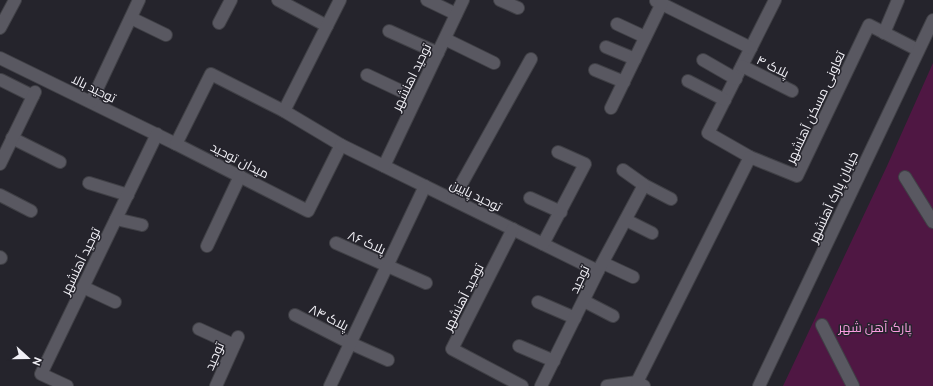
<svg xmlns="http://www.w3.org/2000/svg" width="933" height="386" viewBox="0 0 933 386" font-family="Ubuntu,Cairo,sans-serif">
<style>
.green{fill:#4f1743}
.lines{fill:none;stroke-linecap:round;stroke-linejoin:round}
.minor-casing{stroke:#404046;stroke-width:14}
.tertiary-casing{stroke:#404046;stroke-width:14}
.minor{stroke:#595861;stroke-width:12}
.tertiary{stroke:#595861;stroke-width:12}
.labels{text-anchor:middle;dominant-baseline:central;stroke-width:3;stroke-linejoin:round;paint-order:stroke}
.street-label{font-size:13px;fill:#f1f0f6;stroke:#25242c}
.park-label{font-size:13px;fill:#f99de0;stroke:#25242c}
</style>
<rect width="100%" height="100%" fill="#25242c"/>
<!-- green -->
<polygon class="green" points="933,63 933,386 783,386 887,166"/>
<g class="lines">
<!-- minor casing -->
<g class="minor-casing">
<g id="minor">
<polyline points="278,0 327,26"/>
<polyline points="427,0 456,14"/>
<polyline points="500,0 518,8"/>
<polyline points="775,0 708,133 750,157 797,176 869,25 918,50"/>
<polyline points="656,1 751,48"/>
<polyline points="131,18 166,35"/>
<polyline points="219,23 231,0"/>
<polyline points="617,24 645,37"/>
<polyline points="0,28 15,0"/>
<polyline points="389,31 438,53"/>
<polyline points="884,33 898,0"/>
<polyline points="445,39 494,63"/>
<polyline points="606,47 635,59"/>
<polyline points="0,58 176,144"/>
<polyline points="703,60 736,79"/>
<polyline points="742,66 792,91"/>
<polyline points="595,70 624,82"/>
<polygon points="211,74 284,111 341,145 308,211 176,144"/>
<polyline points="367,75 416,98"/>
<polyline points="1,80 33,96"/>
<polyline points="688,81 725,100"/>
<polyline points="91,102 139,0"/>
<polyline points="611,108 662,3"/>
<polyline points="284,111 340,0"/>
<polyline points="12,138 60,162"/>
<polyline points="341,145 598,271"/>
<polyline points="0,164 35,92"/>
<polyline points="384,166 463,0"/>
<polyline points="623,170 644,185 671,199"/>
<polyline points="905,177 933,222"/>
<polyline points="89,183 128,195"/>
<polyline points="0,195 31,211"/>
<polyline points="530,198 561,212"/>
<polyline points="453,199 531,59"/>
<polyline points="116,219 142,225"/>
<polyline points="626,220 652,233"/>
<polyline points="513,229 452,349 522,386"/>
<polyline points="336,243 426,283"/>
<polyline points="543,244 585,164 558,152"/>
<polyline points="207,246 240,176"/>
<polyline points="0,257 1,258"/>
<polyline points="603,263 633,277"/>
<polyline points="83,287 115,302"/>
<polyline points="584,301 613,316"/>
<polyline points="538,302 575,318"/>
<polyline points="295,315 350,343 388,360"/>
<polyline points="822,325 853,386"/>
<polyline points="199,329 234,345"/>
<polyline points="519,346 554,361"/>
<polyline points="67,386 41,374 157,134"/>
<polyline points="216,386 238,337"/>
<polyline points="330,386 425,186"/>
<polyline points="541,386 598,271 644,185"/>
<polyline points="607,386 637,382"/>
<polyline points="644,386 637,382 750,157"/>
</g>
</g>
<!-- tertiary casing -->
<g class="tertiary-casing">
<polyline id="tertiary" points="759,386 933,20"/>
</g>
<!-- minor -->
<use href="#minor" class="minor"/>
<!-- tertiary -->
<use href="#tertiary" class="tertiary"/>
</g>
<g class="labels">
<!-- street labels -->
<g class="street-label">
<text transform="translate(773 66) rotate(26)">پلاک ۴</text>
<text transform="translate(411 77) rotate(-64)">توحید اهنشهر</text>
<text transform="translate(94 88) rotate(26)">توحید بالا</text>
<text transform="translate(815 107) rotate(-65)">تعاونی مسکن آهنشهر</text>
<text transform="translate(240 160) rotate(27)">میدان توحید</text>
<text transform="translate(476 195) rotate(26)">توحید پایین</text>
<text transform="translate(833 197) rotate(-65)">خیابان پارک آهنشهر</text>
<text transform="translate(367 242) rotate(24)">پلاک ۸۶</text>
<text transform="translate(80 261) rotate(-64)">توحید آهنشهر</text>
<text transform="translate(579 279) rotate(-64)">توحید</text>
<text transform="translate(463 297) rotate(-63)">توحید آهنشهر</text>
<text transform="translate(329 317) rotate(27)">پلاک ۸۴</text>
<text transform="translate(214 356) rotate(-66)">توحید</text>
</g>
<!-- park labels -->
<g class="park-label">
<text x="875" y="327">پارک آهن شهر</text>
</g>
</g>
<!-- north arrow -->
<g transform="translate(28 358) rotate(111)" stroke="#25242c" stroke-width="3" paint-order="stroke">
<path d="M0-3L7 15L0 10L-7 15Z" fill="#f1f0f6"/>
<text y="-6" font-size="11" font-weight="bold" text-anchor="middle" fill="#f1f0f6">N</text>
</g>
</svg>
